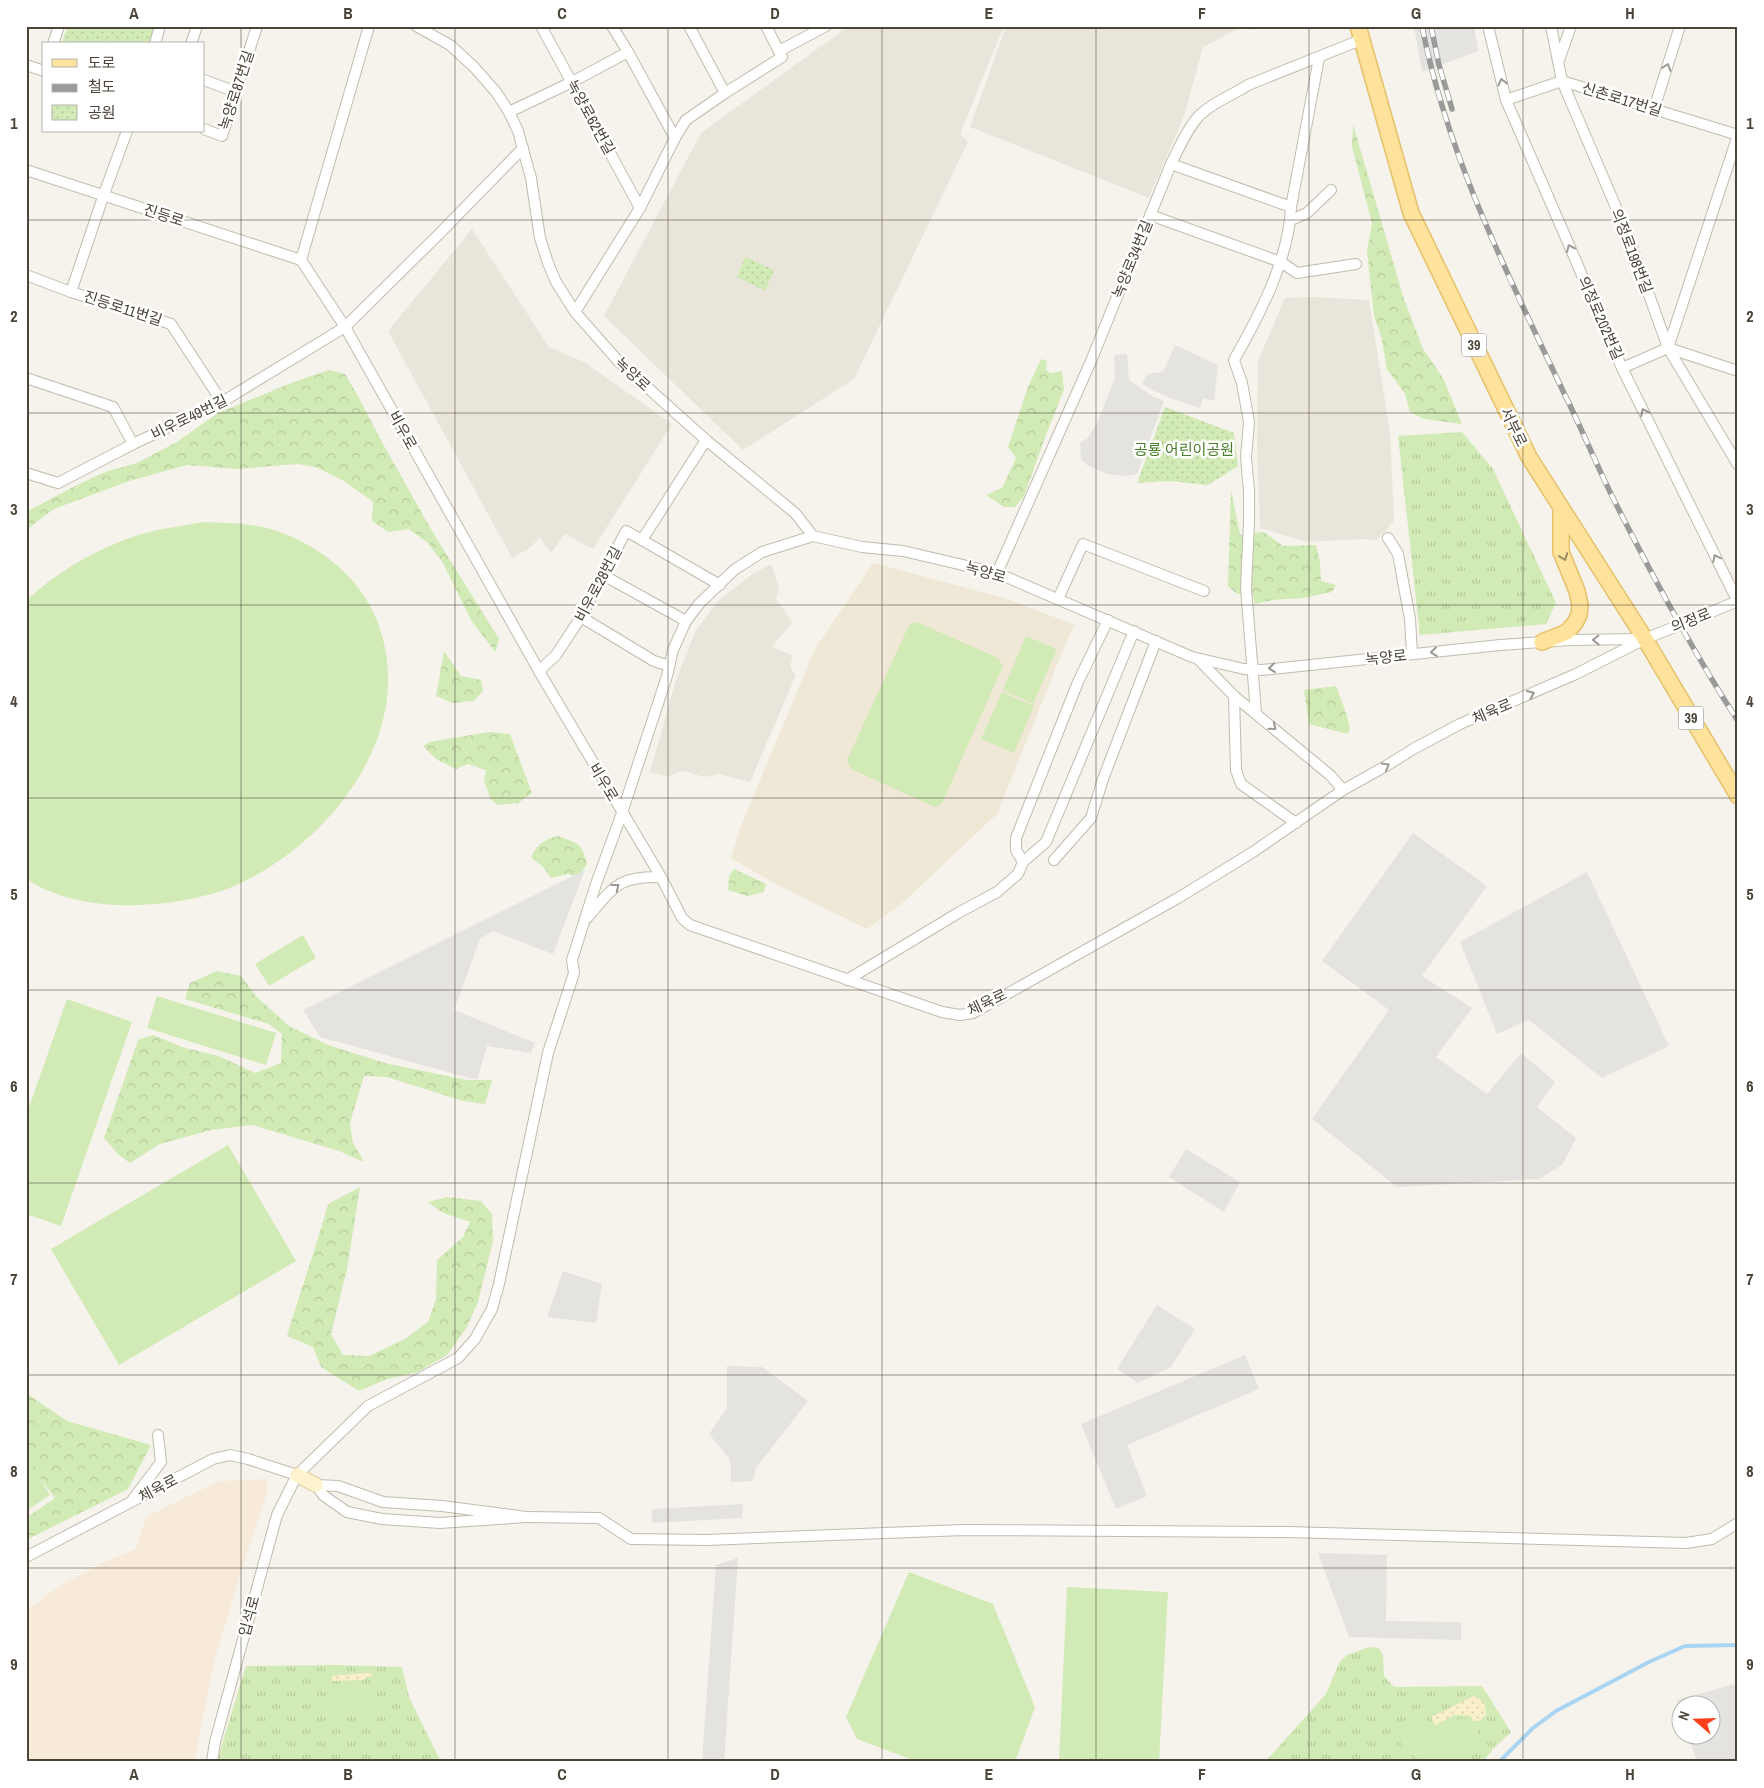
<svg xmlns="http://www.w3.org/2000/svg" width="1764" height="1788" viewBox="0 0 1764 1788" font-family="'Archivo Narrow','Noto Sans KR',sans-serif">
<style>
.residential{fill:#eae5da}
.commercial{fill:#f7ead8}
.education{fill:#efe8d6}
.grass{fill:url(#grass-tufts)}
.forest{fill:url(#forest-crowns)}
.sand{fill:url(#sand-dots)}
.park{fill:url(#park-dots)}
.garden{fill:#d2eab5}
.parking{fill:#e5e3e0}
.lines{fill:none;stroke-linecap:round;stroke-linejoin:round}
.stream{stroke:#a9d4f2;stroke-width:4}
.street-casing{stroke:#c2bbae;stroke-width:12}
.secondary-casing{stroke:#d6c79b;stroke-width:16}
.primary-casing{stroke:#e6c16a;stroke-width:18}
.street{stroke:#fff;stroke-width:10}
.secondary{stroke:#fff3cd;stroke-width:14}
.primary{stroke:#ffe39c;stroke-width:15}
.rail-casing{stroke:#9a9a9a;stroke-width:5.5}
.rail{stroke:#fff;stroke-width:4;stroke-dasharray:11;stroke-linecap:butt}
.oneway{stroke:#9c9892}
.oneway2{stroke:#9c8c66}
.grid{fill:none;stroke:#4b4439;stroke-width:1;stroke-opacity:0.55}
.labels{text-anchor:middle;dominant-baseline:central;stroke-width:5;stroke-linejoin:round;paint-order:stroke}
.shield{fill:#fff;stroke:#817c74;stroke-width:1}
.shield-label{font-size:14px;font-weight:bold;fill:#4b4439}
.street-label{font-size:15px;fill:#4b4439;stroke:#fff}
.park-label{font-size:15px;fill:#4a7f2a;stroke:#fff}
.neatline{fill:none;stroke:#4b4439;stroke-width:2}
.grid-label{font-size:16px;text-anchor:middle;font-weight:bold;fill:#4b4439}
</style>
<defs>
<pattern id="grass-tufts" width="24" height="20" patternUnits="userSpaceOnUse" patternTransform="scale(1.25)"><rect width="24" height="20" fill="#d2eab5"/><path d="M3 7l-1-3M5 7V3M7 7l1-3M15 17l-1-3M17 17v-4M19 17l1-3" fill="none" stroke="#b6ca9c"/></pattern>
<pattern id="forest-crowns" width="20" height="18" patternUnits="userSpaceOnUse" patternTransform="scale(1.25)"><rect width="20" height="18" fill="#d2eab5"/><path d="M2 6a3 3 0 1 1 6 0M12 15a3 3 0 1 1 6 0" fill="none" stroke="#b6ca9c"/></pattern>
<pattern id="sand-dots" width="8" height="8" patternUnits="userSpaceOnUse" patternTransform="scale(1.25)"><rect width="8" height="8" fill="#f9efc9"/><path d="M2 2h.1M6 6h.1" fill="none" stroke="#d7cead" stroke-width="1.8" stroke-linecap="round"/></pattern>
<pattern id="park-dots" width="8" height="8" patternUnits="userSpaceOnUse" patternTransform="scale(1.25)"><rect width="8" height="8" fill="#d2eab5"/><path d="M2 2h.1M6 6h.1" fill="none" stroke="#b6ca9c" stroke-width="1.8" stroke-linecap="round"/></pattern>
</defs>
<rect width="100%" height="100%" fill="#f6f3ec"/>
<!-- residential -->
<g class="residential">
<polygon points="849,26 1004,26 960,134 968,142 854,379 743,450 604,316 701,133"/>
<polygon points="1006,26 1258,26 1256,30 1241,27 1203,47 1184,116 1149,198 970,127"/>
<polygon points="472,229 549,347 584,362 672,424 593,549 565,534 551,553 540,538 528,549 512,558 388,331"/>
<polygon points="1313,297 1369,300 1390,432 1394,521 1377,540 1363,539 1307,542 1260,528 1257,443 1258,361 1285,298"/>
<polygon points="771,564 779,588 776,599 793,623 776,641 773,647 793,656 790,667 796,675 750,782 720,774 704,777 684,771 677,772 668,777 650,772 675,683 695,632 717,602 751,575"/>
</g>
<!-- commercial -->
<polygon class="commercial" points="266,1479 267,1493 239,1578 214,1662 194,1762 26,1762 26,1609 38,1603 56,1588 103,1563 136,1549 147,1516 220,1481"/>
<!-- education -->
<polygon class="education" points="873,563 1004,598 1075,625 1068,638 997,814 899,906 867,929 774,883 731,858 740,828 815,649"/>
<!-- grass -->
<g class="grass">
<polygon points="1462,432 1493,469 1556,603 1546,624 1420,635 1398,436"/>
<polygon points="1369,1647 1379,1648 1383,1656 1384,1676 1394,1687 1482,1686 1511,1732 1493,1749 1483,1762 1265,1762 1326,1694 1339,1663 1347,1655"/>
<polygon points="336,1665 402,1667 409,1697 441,1762 218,1762 220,1751 246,1666"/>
</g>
<!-- forest -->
<g class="forest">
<polygon points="1353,124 1403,296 1423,349 1443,378 1462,424 1424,419 1410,412 1405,394 1387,369 1381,336 1374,316 1367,250 1372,223 1352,147"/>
<polygon points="1041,359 1047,361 1046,370 1050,373 1062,371 1064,390 1047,432 1024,496 1015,507 1004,507 986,495 1002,488 1016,458 1008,447 1028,387"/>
<polygon points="329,370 345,374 359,398 383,444 432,531 499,639 495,652 471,620 443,563 428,543 409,529 388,532 372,521 373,502 344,481 316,467 297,464 237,469 187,465 129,481 54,509 26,530 26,512 77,485 105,472 137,463 177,442 218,413 299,380"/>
<polygon points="1231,490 1240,535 1264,532 1283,546 1316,545 1320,562 1321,581 1336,585 1332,592 1303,598 1273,600 1255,604 1252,591 1237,594 1228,586"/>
<polygon points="444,651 461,676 481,680 483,691 474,701 452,703 436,696"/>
<path d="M 1336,686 C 1341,699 1348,716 1350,730 L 1347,734 L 1309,724 L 1304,690 Z"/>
<polygon points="489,732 510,734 532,793 518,803 499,805 491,800 484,781 486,770 468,764 456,769 436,759 423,746 430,742"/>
<path d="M 558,836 C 578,843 582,843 587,864 L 578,877 L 568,874 L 551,878 L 544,868 L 531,857 C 536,845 546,839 558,836 Z"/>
<polygon points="734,869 766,884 764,892 747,896 728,890 729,876"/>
<polygon points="217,971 241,976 256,996 289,1026 328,1045 385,1063 466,1080 492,1080 485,1104 463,1101 387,1077 364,1076 350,1123 353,1143 364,1162 339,1151 252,1125 211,1130 160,1144 130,1163 119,1155 104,1138 138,1040 153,1035 185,1048 219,1056 255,1073 281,1063 282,1034 269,1024 185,999 190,983"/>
<path d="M 360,1187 L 347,1269 L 331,1334 L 343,1355 L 369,1356 L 405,1339 L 428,1322 L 436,1299 L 437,1260 L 463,1237 L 470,1222 L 443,1213 L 428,1202 L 447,1197 L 481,1201 L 492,1214 L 493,1241 L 478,1302 L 467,1327 L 447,1355 L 418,1372 L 387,1379 L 359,1391 L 321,1367 L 313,1347 L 287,1336 C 300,1292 316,1248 328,1204 Z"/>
<polygon points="26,1393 67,1421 151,1445 128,1489 26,1540 26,1518 55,1498 26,1460"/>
</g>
<!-- sand -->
<g class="sand">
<polygon points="364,1673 370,1673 373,1675 362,1680 332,1681 332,1676"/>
<path d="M 1474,1696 C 1483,1699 1486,1705 1486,1715 L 1479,1721 L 1474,1721 L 1470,1716 L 1455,1715 L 1435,1725 L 1431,1717 Z"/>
</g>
<!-- park -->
<g class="park">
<polygon points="68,26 153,26 156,27 150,44 61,44"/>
<polygon points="745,257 774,270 765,291 737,277"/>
<polygon points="1165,407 1234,433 1238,466 1208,485 1169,481 1137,483"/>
</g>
<!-- garden -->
<g class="garden">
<path d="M 203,522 C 226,523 249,523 271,529 C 315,543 355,572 374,614 C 422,720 340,833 247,880 C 215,897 175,903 140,905 C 106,907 53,900 26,878 L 26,601 C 62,567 108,542 157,530 C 172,527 188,525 203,522 Z"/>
<polygon points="917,622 998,658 1003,666 943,801 940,805 935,807 851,769 847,762 848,758 909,625"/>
<polygon points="1026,636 1057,649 1033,704 1003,690"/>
<polygon points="1002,692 1034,706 1014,753 981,739"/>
<polygon points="303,935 316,958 269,986 255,964"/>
<polygon points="157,996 276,1033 266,1065 147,1028"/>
<polygon points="67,999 132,1022 61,1226 26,1214 26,1116"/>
<polygon points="228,1145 296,1261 119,1365 51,1249"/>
<polygon points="26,1455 50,1495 26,1511"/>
<polygon points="909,1572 993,1604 1035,1707 1015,1762 918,1762 857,1739 846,1717"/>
<polygon points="1067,1587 1168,1592 1159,1762 1059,1762"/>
<polygon points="359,1683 373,1686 379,1709 372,1720 363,1709 346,1714 343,1727 333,1726 327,1698 331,1689"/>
<path d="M 1463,1718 L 1474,1721 L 1477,1728 L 1477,1738 L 1469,1750 L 1454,1762 L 1423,1762 L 1402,1748 C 1396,1721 1418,1729 1435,1730 L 1453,1721 Z"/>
</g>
<!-- parking -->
<g class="parking">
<polygon points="1414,26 1474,26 1478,51 1422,72"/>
<polygon points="1175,345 1218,365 1214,401 1203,398 1200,408 1167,397 1142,384 1147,374 1163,372"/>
<polygon points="1127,354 1129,380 1152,396 1164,401 1137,474 1127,476 1107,474 1087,465 1081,460 1080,443 1088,438 1098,421 1115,378 1114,355"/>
<polygon points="1413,833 1487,886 1422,976 1472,1008 1436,1057 1487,1094 1521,1053 1555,1082 1537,1107 1576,1138 1562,1165 1539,1179 1397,1187 1312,1119 1389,1010 1322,961"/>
<polygon points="585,870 553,954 493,931 480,939 454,1010 535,1043 531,1053 487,1046 477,1080 320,1037 303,1010"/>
<polygon points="1587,872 1669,1046 1602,1078 1529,1020 1497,1034 1460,942"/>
<polygon points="1186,1149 1240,1182 1224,1212 1169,1177"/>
<polygon points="563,1271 602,1284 596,1323 547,1317"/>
<polygon points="1157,1305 1195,1329 1171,1367 1138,1383 1117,1369"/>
<polygon points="1245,1355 1259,1389 1127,1445 1147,1496 1116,1509 1081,1424"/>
<polygon points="727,1366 762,1367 808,1401 756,1468 753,1481 731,1482 731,1465 729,1458 709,1434 727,1408"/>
<polygon points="743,1504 742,1518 652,1523 652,1509"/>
<polygon points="1318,1553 1387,1555 1386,1621 1461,1622 1461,1640 1349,1637"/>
<polygon points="738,1558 724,1762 702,1762 716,1565"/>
<polygon points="1734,1684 1738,1695 1738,1761 1697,1762 1689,1736 1712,1736 1712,1706 1682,1706 1681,1714 1677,1700"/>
</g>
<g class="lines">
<!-- stream -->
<polyline class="stream" points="1499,1762 1533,1728 1556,1711 1649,1662 1685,1646 1738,1645"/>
<!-- street casing -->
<g class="street-casing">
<g id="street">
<polyline points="369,26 301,260 345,327 543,678 661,877 682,918 690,925 942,1012 960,1015 973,1013 1178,898 1253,852 1343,790 1386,766 1415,748 1460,724 1576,674 1645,639 1738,601"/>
<polyline points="416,26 450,45 474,67 496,92 509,112 518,131 531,178 540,238 548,263 556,282 575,312 619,362 706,440 795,513 813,536 862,547 903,551 997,573 1192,657 1244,669 1262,670 1500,645 1570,640 1641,639"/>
<polyline points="541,26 640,208"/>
<polyline points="612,26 628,52 675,138"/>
<polyline points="689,26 725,93"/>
<polyline points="1488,26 1506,100 1566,238 1622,368 1738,602"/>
<polyline points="1551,26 1562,81 1627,233 1668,348 1738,465"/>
<polyline points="53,44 59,26"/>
<polyline points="155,44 160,26"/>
<polyline points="191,44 197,26"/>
<polyline points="779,51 826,26"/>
<polyline points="1559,60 1571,26"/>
<polyline points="26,65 44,71"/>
<polyline points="204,80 236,92"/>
<polyline points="1506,100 1562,81 1738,135"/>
<polyline points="1654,109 1680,26"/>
<polyline points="509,112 572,82 628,52"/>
<polyline points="204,129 222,136 257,26"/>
<polyline points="1171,164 1291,207"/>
<polyline points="26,170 301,260"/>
<polyline points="1150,215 1281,262 1297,273 1356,264"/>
<polyline points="1291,220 1307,213 1331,190"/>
<polyline points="26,275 71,292 171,324 222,402"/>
<polyline points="71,292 104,194 127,131"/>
<polyline points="575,312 640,208 675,138 686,120 725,93 782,57 766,26"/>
<polyline points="1668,348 1738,371"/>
<polyline points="1622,368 1668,348 1738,135"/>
<polyline points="26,378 113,407 133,444"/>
<polyline points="26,473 58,483 133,444 222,402 345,327 440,233 523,148"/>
<polyline points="1388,538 1398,554 1410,619 1412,654"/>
<polyline points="642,540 720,585"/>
<path d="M 997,573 L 1091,361 L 1171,164 C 1179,148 1189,125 1201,114 C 1215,101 1233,95 1248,85 L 1363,39"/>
<polyline points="603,575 686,621"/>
<polyline points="1058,599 1083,544 1204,591"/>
<polyline points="581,617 654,661 669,666"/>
<polyline points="1108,620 1078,682 1016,838 1016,850 1023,862 1046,842 1134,631"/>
<polyline points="1199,660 1234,696 1330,775 1343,790"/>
<polyline points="539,671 556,655 581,617 626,531 642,540 706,440"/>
<polyline points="1234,696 1236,770 1241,784 1296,823"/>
<path d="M 1256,713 L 1246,588 L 1249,522 L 1249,491 L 1246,457 L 1249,422 L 1242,383 L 1234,360 C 1260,314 1289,259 1291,207 L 1319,58"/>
<polyline points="1054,860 1091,818 1103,779 1156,641"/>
<path d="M 587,918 C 614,887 617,876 661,877"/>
<polyline points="847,980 958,913 997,892 1018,874 1023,862"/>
<polygon points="316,1485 338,1486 383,1502 442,1506 526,1517 440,1523 382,1519 347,1512 323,1495"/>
<polyline points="133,1499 161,1462 158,1435"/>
<polyline points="526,1517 599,1518 631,1539 707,1540 964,1530 1287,1532 1686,1543 1712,1539 1738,1523"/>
<polyline points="26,1557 213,1459 230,1455 248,1459 297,1475"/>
<polyline points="212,1762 215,1742 277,1515 297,1475 368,1406 458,1358 475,1339 492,1309 499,1284 548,1053 574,973 572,960 596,884 622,813 667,676 673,650 686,621 699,604 734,570 762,552 813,536"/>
</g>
</g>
<!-- secondary casing -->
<g class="secondary-casing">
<polyline id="secondary" points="297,1475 316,1485"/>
</g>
<!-- primary casing -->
<g class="primary-casing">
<g id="primary">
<polyline points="1358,26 1411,213 1529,457 1645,639 1738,796"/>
<polyline points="1542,642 1567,632 1575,623 1579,615 1580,605 1577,591 1561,552 1561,509"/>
</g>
</g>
<!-- street -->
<use href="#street" class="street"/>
<!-- secondary -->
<use href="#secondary" class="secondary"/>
<!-- primary -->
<use href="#primary" class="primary"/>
<!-- rail casing -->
<g class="rail-casing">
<g id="rail">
<path d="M 1422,26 C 1447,155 1507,273 1563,391 C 1582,429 1598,469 1617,506 C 1654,579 1693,652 1738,721"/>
<polyline points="1431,26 1439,65 1452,109"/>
</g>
</g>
<!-- rail -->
<use href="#rail" class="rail"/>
</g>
<!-- one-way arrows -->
<defs><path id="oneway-chevron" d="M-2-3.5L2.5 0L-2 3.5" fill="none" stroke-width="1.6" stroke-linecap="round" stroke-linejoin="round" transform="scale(1.25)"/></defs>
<g class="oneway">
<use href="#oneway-chevron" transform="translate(1667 67) rotate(-72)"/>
<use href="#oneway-chevron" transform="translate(1502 82) rotate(-104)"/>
<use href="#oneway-chevron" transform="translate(1570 248) rotate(-114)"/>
<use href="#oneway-chevron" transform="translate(1644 412) rotate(-116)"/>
<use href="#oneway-chevron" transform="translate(1716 558) rotate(-116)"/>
<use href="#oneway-chevron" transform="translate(1596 640) rotate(179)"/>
<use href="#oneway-chevron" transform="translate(1434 652) rotate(174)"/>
<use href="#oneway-chevron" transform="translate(1272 668) rotate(174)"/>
<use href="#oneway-chevron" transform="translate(1531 694) rotate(-24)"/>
<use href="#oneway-chevron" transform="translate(1273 727) rotate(40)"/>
<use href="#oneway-chevron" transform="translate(1386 766) rotate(-30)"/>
<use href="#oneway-chevron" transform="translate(616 887) rotate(-38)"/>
</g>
<use class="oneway2" href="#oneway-chevron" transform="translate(1564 557) rotate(70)"/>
<!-- grid -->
<path class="grid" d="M 241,26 L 241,1762M 455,26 L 455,1762M 668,26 L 668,1762M 882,26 L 882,1762M 1096,26 L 1096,1762M 1309,26 L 1309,1762M 1523,26 L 1523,1762M 26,220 L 1738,220M 26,413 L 1738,413M 26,605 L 1738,605M 26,798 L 1738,798M 26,990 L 1738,990M 26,1183 L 1738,1183M 26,1375 L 1738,1375M 26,1568 L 1738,1568"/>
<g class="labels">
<!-- shield labels -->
<g class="shield">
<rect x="1461.5" y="333.5" width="25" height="23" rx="4"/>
<rect x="1678.5" y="706.5" width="25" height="23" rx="4"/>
</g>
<g class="shield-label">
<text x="1474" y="345">39</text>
<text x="1691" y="718">39</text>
</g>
<!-- street labels -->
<g class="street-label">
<text transform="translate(236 90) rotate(-72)">녹양로87번길</text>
<text transform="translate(1622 99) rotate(17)">신촌로17번길</text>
<text transform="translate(591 117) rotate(61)">녹양로62번길</text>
<text transform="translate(164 215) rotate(18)">진등로</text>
<text transform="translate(1632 251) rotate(69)">의정로198번길</text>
<text transform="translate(1132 259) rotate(-68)">녹양로34번길</text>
<text transform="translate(123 308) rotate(18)">진등로11번길</text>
<text transform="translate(1601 318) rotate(66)">의정로202번길</text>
<text transform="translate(633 374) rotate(43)">녹양로</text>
<text transform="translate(189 417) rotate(-26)">비우로49번길</text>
<text transform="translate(1514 427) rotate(64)">서부로</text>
<text transform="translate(403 430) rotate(61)">비우로</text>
<text transform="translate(986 572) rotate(16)">녹양로</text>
<text transform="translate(598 584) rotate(-62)">비우로28번길</text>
<text transform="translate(1691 620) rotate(-22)">의정로</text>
<text transform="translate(1386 657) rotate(-6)">녹양로</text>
<text transform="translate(1492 711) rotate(-23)">체육로</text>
<text transform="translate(604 782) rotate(59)">비우로</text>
<text transform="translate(987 1002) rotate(-26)">체육로</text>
<text transform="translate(158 1488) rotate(-28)">체육로</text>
<text transform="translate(249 1616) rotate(-75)">입석로</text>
</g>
<!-- park labels -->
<g class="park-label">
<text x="1184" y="449">공룡 어린이공원</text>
</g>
</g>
<!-- border -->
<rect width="1764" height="1788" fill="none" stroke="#ffffff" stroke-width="55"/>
<!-- legend -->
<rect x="42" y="42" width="162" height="90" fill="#ffffff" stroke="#b7b4b0"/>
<rect x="52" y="59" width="25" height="8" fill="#ffe39c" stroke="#b7b4b0"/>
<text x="88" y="68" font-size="15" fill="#4b4439">도로</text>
<rect x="52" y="84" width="25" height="8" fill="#9a9a9a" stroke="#b7b4b0"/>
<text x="88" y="92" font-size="15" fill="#4b4439">철도</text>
<rect x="52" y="105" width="25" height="15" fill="url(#park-dots)" stroke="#b7b4b0"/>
<text x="88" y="118" font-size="15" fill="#4b4439">공원</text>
<!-- north arrow -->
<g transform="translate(1696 1720) rotate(290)"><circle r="24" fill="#ffffff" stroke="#b7b4b0"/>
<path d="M0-4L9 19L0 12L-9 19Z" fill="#fc3f1d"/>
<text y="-8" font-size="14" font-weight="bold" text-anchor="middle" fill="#4b4439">N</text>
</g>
<rect x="28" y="28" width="1708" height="1732" class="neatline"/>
<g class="grid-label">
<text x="134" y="19">A</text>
<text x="348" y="19">B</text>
<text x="562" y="19">C</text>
<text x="775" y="19">D</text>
<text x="989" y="19">E</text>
<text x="1202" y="19">F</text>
<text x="1416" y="19">G</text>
<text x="1630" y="19">H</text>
<text x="14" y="129">1</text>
<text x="1750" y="129">1</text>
<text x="14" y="322">2</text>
<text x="1750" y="322">2</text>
<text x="14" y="515">3</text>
<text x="1750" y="515">3</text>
<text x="14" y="707">4</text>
<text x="1750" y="707">4</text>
<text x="14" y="900">5</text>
<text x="1750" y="900">5</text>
<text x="14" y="1092">6</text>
<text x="1750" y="1092">6</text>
<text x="14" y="1285">7</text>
<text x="1750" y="1285">7</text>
<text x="14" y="1477">8</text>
<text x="1750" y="1477">8</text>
<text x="14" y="1670">9</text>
<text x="1750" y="1670">9</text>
<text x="134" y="1780">A</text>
<text x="348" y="1780">B</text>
<text x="562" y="1780">C</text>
<text x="775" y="1780">D</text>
<text x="989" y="1780">E</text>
<text x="1202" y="1780">F</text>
<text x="1416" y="1780">G</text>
<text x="1630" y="1780">H</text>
</g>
</svg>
